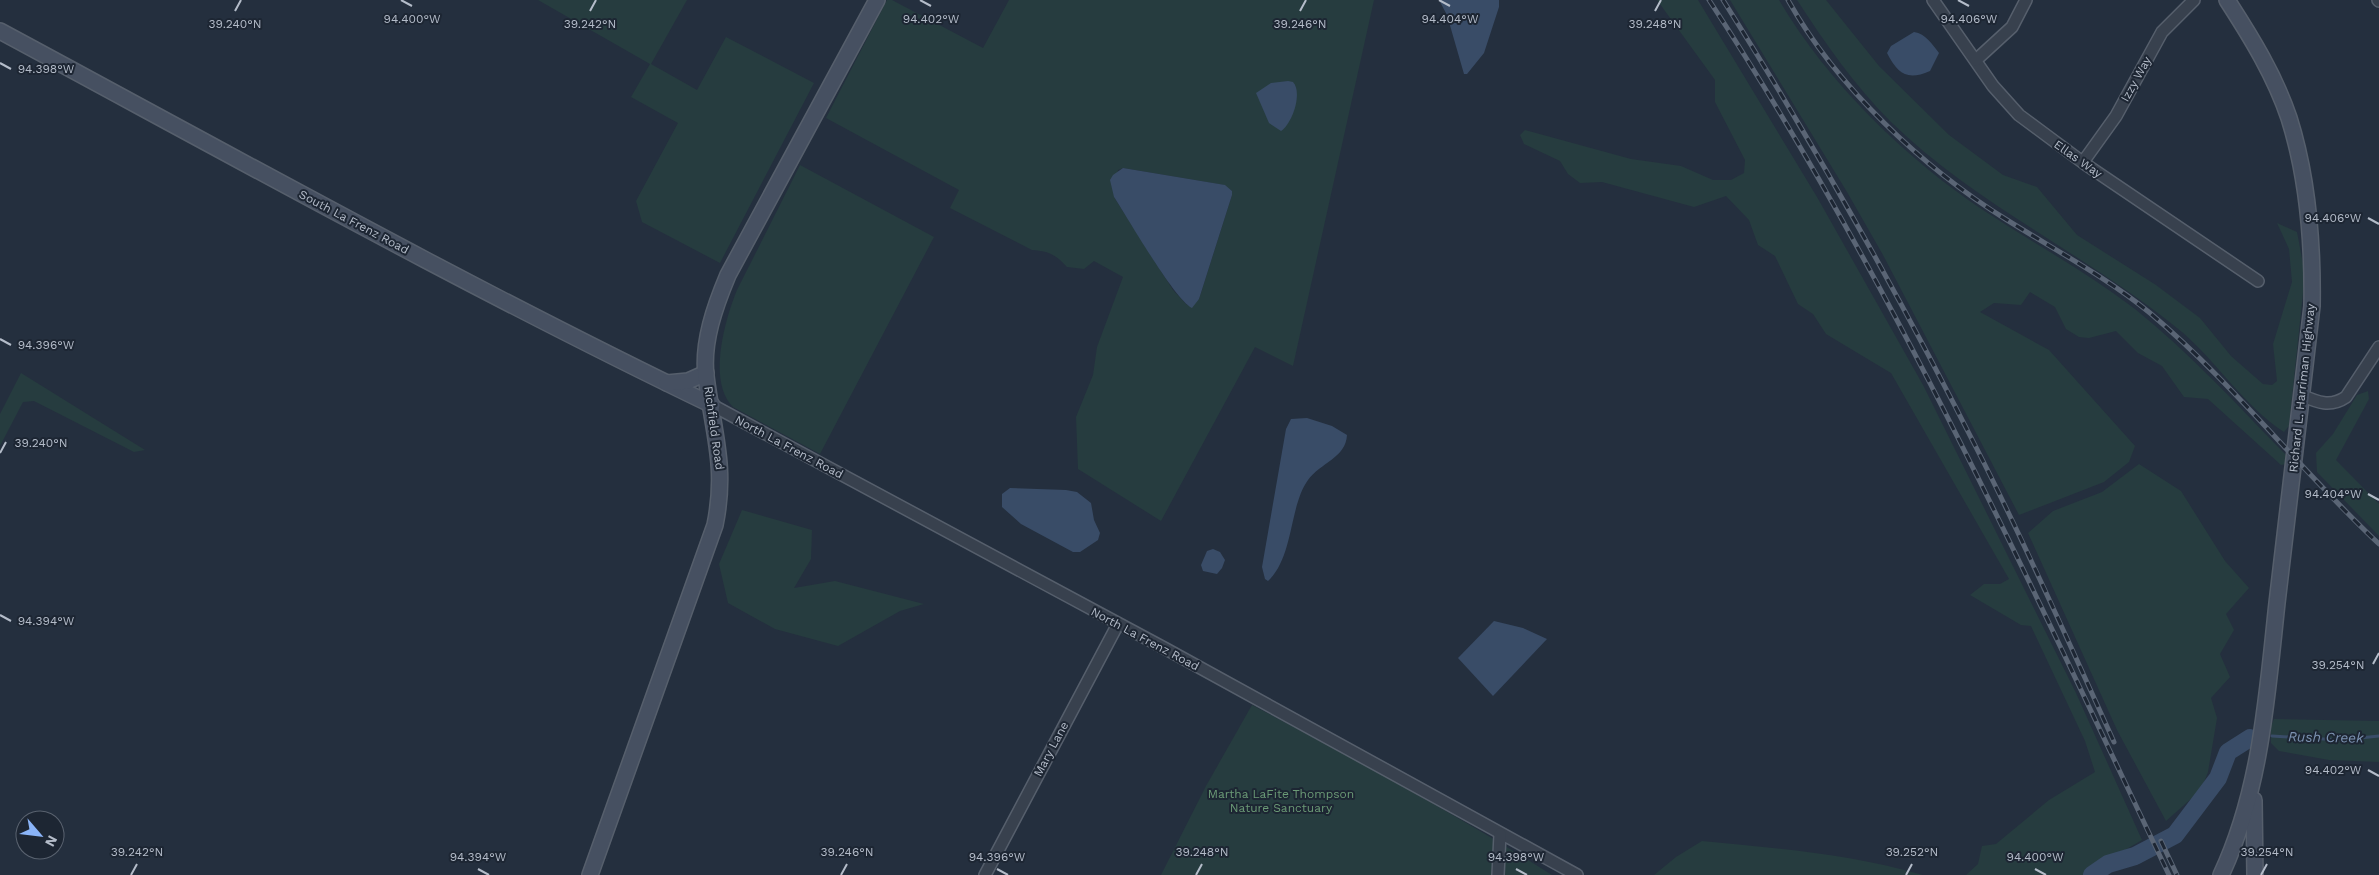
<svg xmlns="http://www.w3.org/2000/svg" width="2379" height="875" viewBox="0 0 2379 875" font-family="'Work Sans',sans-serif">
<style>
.green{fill:#263c3f;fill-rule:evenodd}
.water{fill:#394c67}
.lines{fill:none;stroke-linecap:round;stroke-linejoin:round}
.stream{stroke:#394c67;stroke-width:3}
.river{stroke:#394c67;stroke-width:18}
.street-casing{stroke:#565f6c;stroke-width:14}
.secondary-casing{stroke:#565f6c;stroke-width:18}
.street{stroke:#38414e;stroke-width:11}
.secondary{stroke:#465061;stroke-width:15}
.rail-casing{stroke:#5a6575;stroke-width:5}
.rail{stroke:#1d2633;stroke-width:3;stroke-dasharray:9;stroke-linecap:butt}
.ticks{fill:none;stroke:#b4bcc9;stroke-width:2}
.labels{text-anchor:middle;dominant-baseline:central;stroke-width:4;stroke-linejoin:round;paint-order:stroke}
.street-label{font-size:12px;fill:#b4bcc9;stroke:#1d2633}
.park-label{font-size:12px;fill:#6b9a76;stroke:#1d2633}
.water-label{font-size:14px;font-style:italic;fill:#7c92b1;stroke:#1d2633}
.ticks-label{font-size:12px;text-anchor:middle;fill:#b4bcc9;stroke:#1d2633;stroke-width:4;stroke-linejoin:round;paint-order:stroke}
</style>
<rect width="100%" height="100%" fill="#242f3e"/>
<!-- green -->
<g class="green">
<polygon points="538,0 687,0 651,64 697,90 726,37 814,83 720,263 642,222 636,201 678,123 631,97 650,64"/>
<path d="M 887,0 L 892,0 L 983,48 L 1009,0 L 1374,0 L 1293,366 L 1255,347 L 1161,521 L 1078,469 L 1076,417 L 1093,375 L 1097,347 L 1123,277 L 1094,261 L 1084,269 L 1067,267 C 1056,255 1049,251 1032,250 L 950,208 L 959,190 L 826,118 ZM 1123,168 L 1224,185 L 1232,191 L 1232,195 L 1199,299 L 1187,305 L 1173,290 L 1114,197 L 1118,170 Z"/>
<polygon points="1657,0 1698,0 1817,197 1923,385 2076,693 2142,840 2115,856 2106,875 1966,875 1978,864 1982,846 1996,844 2049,800 2095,772 2085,741 2031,626 2021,625 1970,595 1984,584 2000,584 2009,579 1891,373 1826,334 1813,314 1798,304 1775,256 1758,245 1749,220 1726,196 1694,207 1602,182 1580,183 1568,174 1560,161 1524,144 1520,135 1525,130 1631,159 1681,166 1713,180 1731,180 1744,173 1745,160 1715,102 1715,80"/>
<path d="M 1730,0 L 1779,0 C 1827,82 1907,160 1986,212 C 2035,244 2088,273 2135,309 C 2190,353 2238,406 2287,456 L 2286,464 L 2281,465 L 2208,399 L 2184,397 L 2162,366 L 2138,353 L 2116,331 L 2089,338 L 2079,337 L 2066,329 L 2055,307 L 2030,292 L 2021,305 L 1994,303 L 1980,312 L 2049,350 L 2135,446 L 2129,462 L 2104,482 L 2019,515 L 1883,255 L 1847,192 Z"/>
<path d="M 1797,0 L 1826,0 L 1879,66 L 1949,135 L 2003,175 L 2037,187 L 2077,235 L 2156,285 L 2200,318 L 2231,356 L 2263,384 L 2272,385 L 2277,381 L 2273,344 L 2292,282 L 2289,249 L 2277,223 L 2297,232 L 2305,274 L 2289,426 L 2284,432 C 2244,406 2218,363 2182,332 C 2090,256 1977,206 1891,122 C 1855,86 1825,43 1797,0 Z"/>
<path d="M 800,165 L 934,237 L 820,454 L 733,407 C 707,382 725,319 737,290 Z"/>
<polygon points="21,373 145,450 134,452 34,401 23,402 0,446 0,414"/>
<polygon points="2368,391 2369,399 2336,460 2379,504 2379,536 2317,472 2316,453 2333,434 2357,395"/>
<polygon points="2139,464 2181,491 2225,561 2249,588 2226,614 2234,630 2220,654 2230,677 2211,698 2217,718 2208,772 2201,790 2166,821 2117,730 2028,533 2053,511 2102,492"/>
<polygon points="742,510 812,530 811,559 794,588 835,581 924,604 900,611 838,646 775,629 728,603 719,564"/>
<path d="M 1252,705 C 1354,758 1455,814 1552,875 L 1161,875 L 1206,786 Z"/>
<polygon points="2274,719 2379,721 2379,762 2329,760 2279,751 2271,743 2271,726"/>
<path d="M 1702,841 C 1776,848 1851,854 1923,875 L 1654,875 L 1676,857 Z"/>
</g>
<!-- water -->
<g class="water">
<polygon points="1439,0 1499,0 1499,7 1484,53 1467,74 1464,74 1447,15"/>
<path d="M 1914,32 C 1926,34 1932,44 1939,53 L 1930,71 C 1907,81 1898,74 1887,53 L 1891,46 Z"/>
<path d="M 1288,81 L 1293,82 C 1303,93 1292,124 1281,131 L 1269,123 L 1256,93 L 1271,83 Z"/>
<path d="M 1123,168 L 1225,185 L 1232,191 L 1232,195 L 1199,299 L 1192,308 C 1174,299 1128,218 1114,197 L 1110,180 L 1113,175 Z"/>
<path d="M 1307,418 L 1332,426 L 1347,435 C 1346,458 1320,463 1308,480 C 1289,506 1294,557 1268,581 L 1265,579 L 1262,567 L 1286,429 L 1291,419 Z"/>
<polygon points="1010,488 1066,490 1077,492 1091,503 1094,520 1100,533 1098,540 1080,552 1073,552 1021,524 1002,507 1002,494"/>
<polygon points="1213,549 1220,552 1225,560 1222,568 1217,574 1203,571 1201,565 1207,551"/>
<polygon points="1494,621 1523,628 1547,639 1493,696 1458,658"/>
</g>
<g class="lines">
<!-- stream -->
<polyline class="stream" points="2272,736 2340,740 2379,736"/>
<!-- river -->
<polyline class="river" points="2092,875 2108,864 2135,856 2175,835 2218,778 2228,752 2250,738"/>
<!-- street casing -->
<g class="street-casing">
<g id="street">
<polyline points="1933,0 1993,86 2019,115 2085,164 2258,281"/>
<polyline points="2378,0 2379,1"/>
<polyline points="1976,60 2012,27 2026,0"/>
<polyline points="2083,162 2116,116 2162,32 2194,0"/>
<path d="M 2301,395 C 2317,402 2330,408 2346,397 L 2379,347"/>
<polyline points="712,405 1166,649 1577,875"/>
<polyline points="985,875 1118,624"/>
<polyline points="1498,875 1500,834"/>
</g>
</g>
<!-- secondary casing -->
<g class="secondary-casing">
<g id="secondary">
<path d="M 0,31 C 236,158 471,289 712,405"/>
<polyline points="667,383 688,381 706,373"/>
<polyline points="2254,800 2255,875"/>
<path d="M 590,875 L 715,525 C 727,466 713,433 706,376 C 702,342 715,306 728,275 L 877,0"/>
<path d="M 2221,875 C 2261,790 2267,695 2277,603 C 2289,504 2300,405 2312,306 C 2313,243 2308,178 2289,118 C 2275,76 2251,37 2227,0"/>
</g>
</g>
<!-- street -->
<use href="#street" class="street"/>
<!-- secondary -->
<use href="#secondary" class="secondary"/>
<!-- rail casing -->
<g class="rail-casing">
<g id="rail">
<path d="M 1709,0 C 1890,276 2027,577 2169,875"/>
<path d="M 1723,0 C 1817,149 1903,302 1982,459 C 2029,552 2071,647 2114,742"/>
<path d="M 1788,0 C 1836,86 1923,168 2007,220 C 2055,250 2106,277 2150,313 C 2233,383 2300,470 2379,544"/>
<polyline points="2161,841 2177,875"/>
</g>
</g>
<!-- rail -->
<use href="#rail" class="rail"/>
</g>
<!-- ticks -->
<path class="ticks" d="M 401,0 L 412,6M 920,0 L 931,6M 1439,0 L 1450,6M 1958,0 L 1969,6M 235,11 L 241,0M 590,11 L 596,0M 1300,11 L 1306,0M 1655,11 L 1661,0M 0,63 L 11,69M 2368,218 L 2379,224M 0,339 L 11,345M 0,453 L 6,442M 2368,494 L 2379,500M 0,615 L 11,621M 2373,664 L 2379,653M 2368,770 L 2379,776M 478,869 L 489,875M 997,869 L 1008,875M 1516,869 L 1527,875M 2035,869 L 2046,875M 131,875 L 137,864M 841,875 L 847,864M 1196,875 L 1202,864M 1906,875 L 1912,864M 2261,875 L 2267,864"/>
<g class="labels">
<!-- street labels -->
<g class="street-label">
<text transform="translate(2136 79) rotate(-61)">Izzy Way</text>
<text transform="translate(2078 159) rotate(35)">Ellas Way</text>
<text transform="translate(354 222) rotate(28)">South La Frenz Road</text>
<text transform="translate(2302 388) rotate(-84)">Richard L. Harriman Highway</text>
<text transform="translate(714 428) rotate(82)">Richfield Road</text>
<text transform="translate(789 447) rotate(28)">North La Frenz Road</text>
<text transform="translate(1145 639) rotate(28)">North La Frenz Road</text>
<text transform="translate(1051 749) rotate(-62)">Mary Lane</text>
</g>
<!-- park labels -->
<g class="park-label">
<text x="1281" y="794">Martha LaFite Thompson<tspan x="1281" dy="14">Nature Sanctuary</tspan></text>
</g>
<!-- water labels -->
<g class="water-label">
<text transform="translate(2326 737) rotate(1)">Rush Creek</text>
</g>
</g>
<g class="ticks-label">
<text x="931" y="23">94.402°W</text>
<text x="412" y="23">94.400°W</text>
<text x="1450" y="23">94.404°W</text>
<text x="1969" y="23">94.406°W</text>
<text x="235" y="28">39.240°N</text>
<text x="590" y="28">39.242°N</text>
<text x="1300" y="28">39.246°N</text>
<text x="1655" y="28">39.248°N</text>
<text x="46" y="73">94.398°W</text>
<text x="2333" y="222">94.406°W</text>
<text x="46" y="349">94.396°W</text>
<text x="41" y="447">39.240°N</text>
<text x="2333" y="498">94.404°W</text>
<text x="46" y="625">94.394°W</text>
<text x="2338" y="669">39.254°N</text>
<text x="2333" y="774">94.402°W</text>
<text x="137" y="856">39.242°N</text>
<text x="847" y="856">39.246°N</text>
<text x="1202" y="856">39.248°N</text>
<text x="1912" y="856">39.252°N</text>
<text x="2267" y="856">39.254°N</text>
<text x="478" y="861">94.394°W</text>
<text x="997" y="861">94.396°W</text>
<text x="1516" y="861">94.398°W</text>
<text x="2035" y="861">94.400°W</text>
</g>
<!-- north arrow -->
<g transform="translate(40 835) rotate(118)"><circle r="24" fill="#1d2633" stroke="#59626f"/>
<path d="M0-4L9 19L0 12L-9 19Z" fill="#8ab4f8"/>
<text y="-8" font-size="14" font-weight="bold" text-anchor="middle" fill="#b4bcc9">N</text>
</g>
</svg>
